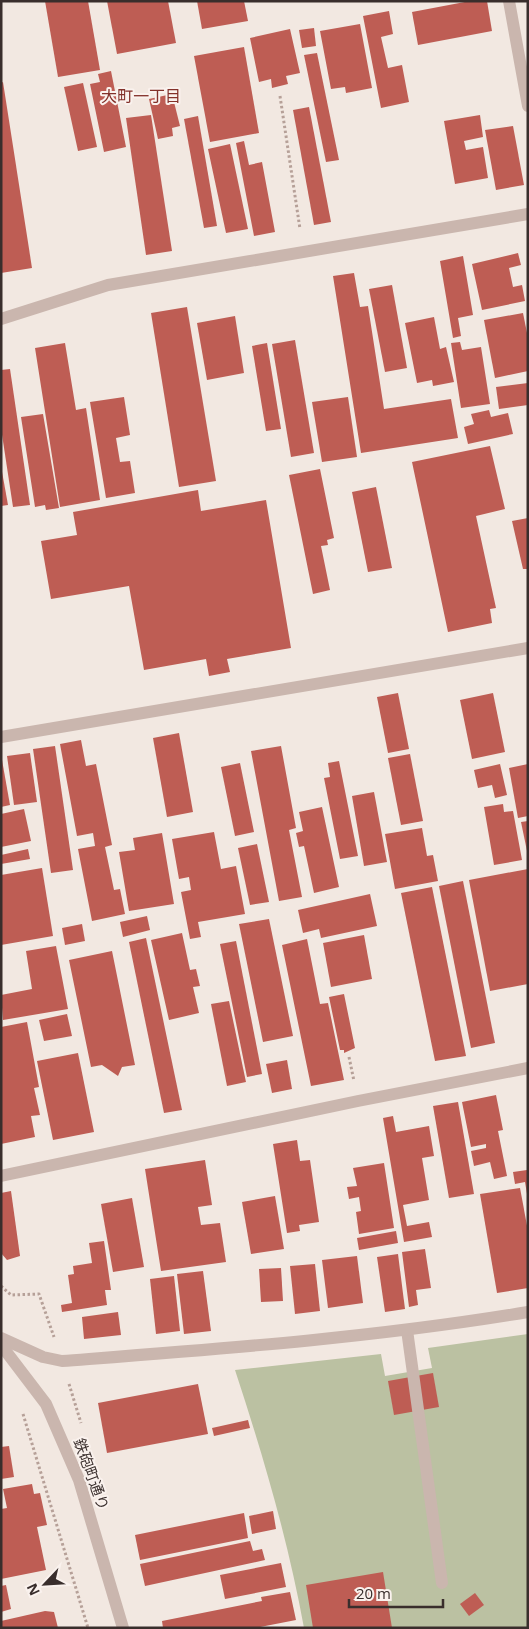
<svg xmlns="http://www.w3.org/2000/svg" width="529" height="1629" viewBox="0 0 529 1629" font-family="'Open Sans','Noto Sans JP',sans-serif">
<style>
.green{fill:#bbc1a2}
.building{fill:#be5d54}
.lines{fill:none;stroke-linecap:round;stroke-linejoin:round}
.path{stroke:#b6a098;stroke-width:3;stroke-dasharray:2.5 2.5;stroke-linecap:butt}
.service{stroke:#cab6ae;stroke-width:12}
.minor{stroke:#cab6ae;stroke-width:12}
.tertiary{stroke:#cab6ae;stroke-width:12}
.labels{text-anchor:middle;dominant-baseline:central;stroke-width:4;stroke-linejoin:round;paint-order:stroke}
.street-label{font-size:15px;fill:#392e2c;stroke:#faf2ee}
.neighbourhood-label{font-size:16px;fill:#83312a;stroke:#faf2ee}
</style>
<rect width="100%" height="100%" fill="#f2e8e1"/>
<!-- green -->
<path class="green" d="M 528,1334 L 528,1628 L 304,1628 C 288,1540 263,1455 235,1370 L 381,1354 L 385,1376 L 432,1368 L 428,1348 Z"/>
<!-- building -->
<g class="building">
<polygon points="45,1 88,1 100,70 58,77"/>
<polygon points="107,1 168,1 176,43 117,54"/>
<polygon points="197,1 244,1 248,21 202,29"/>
<polygon points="470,1 487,1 492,31 418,45 412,12"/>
<polygon points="389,11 393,34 381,37 388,68 402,65 409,102 381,108 363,16"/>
<polygon points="360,24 372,88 346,93 345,87 331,89 320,31"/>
<polygon points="314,28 316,46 302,48 299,30"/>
<polygon points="290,29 300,73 286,76 288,84 272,88 271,79 259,82 250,38"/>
<polygon points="244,47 259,133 210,142 194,56"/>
<polygon points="317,53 339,160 326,162 304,55"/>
<polygon points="111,71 126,147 104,152 90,84 100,82 98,74"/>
<polygon points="3,82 32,268 1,273 1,83"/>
<polygon points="83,83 97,147 78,151 64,87"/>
<polygon points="172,94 180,126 172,128 173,136 158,139 149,99"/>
<polygon points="309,107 331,222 314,225 293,110"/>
<polygon points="151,115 172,251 146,255 126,118"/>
<polygon points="480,115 483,137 464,141 466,150 483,147 488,178 455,184 444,121"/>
<polygon points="198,116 217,226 204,228 184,119"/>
<polygon points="513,126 524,185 496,190 485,130"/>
<polygon points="244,141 249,165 262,162 275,232 254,236 236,143"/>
<polygon points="230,144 248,229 226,233 208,149"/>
<polygon points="518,253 521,265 509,268 513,287 522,285 525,301 482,310 472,264"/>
<polygon points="463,256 473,315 458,318 461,336 453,338 440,261"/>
<polygon points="354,273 360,307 368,306 384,409 451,399 458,438 361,453 333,276"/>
<polygon points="392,285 407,368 385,372 369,289"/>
<polygon points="187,307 216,481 179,487 151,313"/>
<polygon points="523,313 528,338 528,371 495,378 484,320"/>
<polygon points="235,316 244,373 207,380 197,323"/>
<polygon points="434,317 440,349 446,347 454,382 433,386 432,380 417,383 405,323"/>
<polygon points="295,340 314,453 291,457 272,344"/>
<polygon points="460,342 462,350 481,347 490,404 461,408 451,343"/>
<polygon points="65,343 76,410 86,408 100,500 60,507 35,348"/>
<polygon points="267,343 281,429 266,431 252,346"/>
<polygon points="10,369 30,505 13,507 1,428 1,370"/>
<polygon points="528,383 528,405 499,409 496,387"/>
<polygon points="124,397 130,435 116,438 120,462 130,461 135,493 106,498 90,402"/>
<polygon points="348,397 357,457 322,462 312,402"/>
<polygon points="489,410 491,417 508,413 513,434 468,444 464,427 474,424 471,414"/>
<polygon points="43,414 59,508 46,510 45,505 35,507 21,417"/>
<polygon points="490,446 505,509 476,516 496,608 490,609 492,623 448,632 412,462"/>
<polygon points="1,466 8,505 1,506"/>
<polygon points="320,469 334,538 327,540 328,545 321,546 330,590 313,594 289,475"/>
<polygon points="376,487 392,568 368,572 352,492"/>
<polygon points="198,490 201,511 266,500 291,648 227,659 230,672 209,676 206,659 144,670 129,586 51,599 41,541 77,535 73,512"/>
<polygon points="528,518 528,569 523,569 512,521"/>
<polygon points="398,693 409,749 388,753 377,697"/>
<polygon points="493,693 505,752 472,759 460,700"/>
<polygon points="179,733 193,812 167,817 153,738"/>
<polygon points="81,740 86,766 96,764 112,845 105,847 114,890 120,889 125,914 92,921 78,849 95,846 93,833 77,836 60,744"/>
<polygon points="55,746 73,870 51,873 33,749"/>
<polygon points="281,746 296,828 289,830 302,897 279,901 251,751"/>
<polygon points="30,753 37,802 14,805 7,756"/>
<polygon points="410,754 423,821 401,825 388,758"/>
<polygon points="2,760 10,805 1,807 1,761"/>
<polygon points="339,761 358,856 340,859 324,778 330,777 328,763"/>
<polygon points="240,763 254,832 235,836 221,767"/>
<polygon points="500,764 507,795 495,798 492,785 478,788 474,770"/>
<polygon points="528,764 528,816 518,818 509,768"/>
<polygon points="374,792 387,862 364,866 352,796"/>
<polygon points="503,804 504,812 513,811 522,860 494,865 484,807"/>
<polygon points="322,807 339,887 314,893 304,846 299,847 296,833 303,831 299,812"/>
<polygon points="24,809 31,841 1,847 1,814"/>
<polygon points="528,821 528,851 527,851 521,822"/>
<polygon points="422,828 427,856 433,855 438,881 395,889 385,834"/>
<polygon points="214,832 221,869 236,866 245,914 198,922 201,937 190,939 181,892 191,890 189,877 179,879 172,839"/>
<polygon points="162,833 174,904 129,911 119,852 135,850 133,838"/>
<polygon points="257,844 269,902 250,905 238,848"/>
<polygon points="28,849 30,859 1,864 1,855"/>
<polygon points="42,868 53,936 1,945 1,875"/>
<polygon points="528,869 528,984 490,991 469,880"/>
<polygon points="463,881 495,1043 471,1048 439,886"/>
<polygon points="432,887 466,1056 435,1061 401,893"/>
<polygon points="370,894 377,926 321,938 319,929 303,933 298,910"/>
<polygon points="147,916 150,930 123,937 120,922"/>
<polygon points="269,919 293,1036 263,1042 239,924"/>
<polygon points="82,924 85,941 65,945 62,928"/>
<polygon points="182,933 190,970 196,969 200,986 193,987 199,1013 169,1020 151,940"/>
<polygon points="364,935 372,979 331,987 323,943"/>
<polygon points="146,938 182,1110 164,1113 129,942"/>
<polygon points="307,939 320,1004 328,1003 344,1080 311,1086 282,945"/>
<polygon points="236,941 262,1074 247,1077 220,944"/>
<polygon points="56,946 68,1009 3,1020 1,995 32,989 26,951"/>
<polygon points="112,951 135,1065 122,1067 118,1076 102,1065 91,1067 69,960"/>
<polygon points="344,994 355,1048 344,1053 344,1050 340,1050 329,997"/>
<polygon points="229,1001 246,1082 227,1086 211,1004"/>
<polygon points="67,1014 72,1036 44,1041 39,1020"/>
<polygon points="27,1022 39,1087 34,1088 40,1115 31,1116 35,1137 1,1144 1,1027"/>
<polygon points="78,1053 94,1132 53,1140 37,1061"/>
<polygon points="287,1060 292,1089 272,1093 266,1064"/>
<polygon points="496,1095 503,1130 498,1131 507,1176 494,1179 490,1162 474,1166 471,1151 486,1148 486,1144 471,1147 462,1102"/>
<polygon points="458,1102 474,1194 449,1198 433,1106"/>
<polygon points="393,1116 396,1132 429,1126 434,1156 422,1158 429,1200 403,1205 407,1226 429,1222 432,1237 404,1242 383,1118"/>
<polygon points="297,1140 300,1161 310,1160 319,1222 299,1225 300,1231 287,1233 273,1144"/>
<polygon points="205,1160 212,1205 198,1207 201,1225 220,1223 226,1262 161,1271 145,1169"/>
<polygon points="384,1163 394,1228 359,1234 356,1212 361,1211 359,1197 349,1199 347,1187 357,1186 353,1168"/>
<polygon points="527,1170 528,1194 527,1194 525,1182 515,1184 513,1172"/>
<polygon points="520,1188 528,1231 528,1288 497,1293 480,1194"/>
<polygon points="11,1191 20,1256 7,1260 1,1253 1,1193"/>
<polygon points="275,1196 284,1249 251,1254 242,1202"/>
<polygon points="132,1198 144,1267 113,1272 101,1204"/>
<polygon points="396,1231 398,1243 359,1250 357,1238"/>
<polygon points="104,1241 111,1290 105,1290 107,1305 62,1312 61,1305 72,1303 68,1275 74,1274 73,1266 92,1263 89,1243"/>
<polygon points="425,1249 431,1288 416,1290 418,1305 409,1307 402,1252"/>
<polygon points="398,1254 405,1309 385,1312 377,1257"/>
<polygon points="357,1256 363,1303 328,1308 322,1260"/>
<polygon points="315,1264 320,1311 295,1314 290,1266"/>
<polygon points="281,1268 283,1301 261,1302 259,1269"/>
<polygon points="203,1271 211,1331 184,1334 177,1274"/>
<polygon points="174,1276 180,1331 156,1334 150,1279"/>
<polygon points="118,1312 121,1335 84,1339 82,1317"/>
<polygon points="433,1373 439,1407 394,1415 388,1381"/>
<polygon points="198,1384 208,1434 107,1453 98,1403"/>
<polygon points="248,1420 250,1428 214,1436 212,1428"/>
<polygon points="9,1446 14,1477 1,1479 1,1447"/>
<polygon points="32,1484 34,1494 40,1493 47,1525 37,1527 46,1570 1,1579 1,1534 9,1533 1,1534 1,1509 7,1508 3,1489"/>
<polygon points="273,1511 276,1529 252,1534 249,1516"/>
<polygon points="244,1513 248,1538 140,1560 135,1535"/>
<polygon points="250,1541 253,1551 262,1549 265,1560 145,1586 140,1564"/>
<polygon points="281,1563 286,1587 225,1599 220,1575"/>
<polygon points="383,1572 392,1628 313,1628 306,1585"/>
<polygon points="6,1585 11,1609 1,1612 1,1586"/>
<polygon points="290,1592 296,1620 255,1628 163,1628 162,1621 262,1601 261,1597"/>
<polygon points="475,1593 484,1605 469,1616 460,1604"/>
<polygon points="45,1611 54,1612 58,1628 1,1628 1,1621"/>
</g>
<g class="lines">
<!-- path -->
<g class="path">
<polyline points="280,96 300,229"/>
<polyline points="349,1057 354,1081"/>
<polyline points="1,1286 11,1295 39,1294 54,1337"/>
<polyline points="69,1384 81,1423"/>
<polyline points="23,1414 88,1628"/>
</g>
<!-- service -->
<polyline class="service" points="407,1330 442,1583"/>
<!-- minor -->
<g class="minor">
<polyline points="509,1 528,106"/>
<polyline points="1,1176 358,1101 528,1068"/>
</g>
<!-- tertiary -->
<g class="tertiary">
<polyline points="1,319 108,285 528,214"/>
<polyline points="1,737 528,648"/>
<path d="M 1,1338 L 43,1357 L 62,1361 C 218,1349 373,1338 528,1312"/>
<polyline points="1,1345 46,1404 79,1480 123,1628"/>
</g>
</g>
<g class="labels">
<!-- street labels -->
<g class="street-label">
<text transform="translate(92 1474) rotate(70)">鉄砲町通り</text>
</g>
<!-- neighbourhood labels -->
<g class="neighbourhood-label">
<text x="141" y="96">大町一丁目</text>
</g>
</g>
<!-- border -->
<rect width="529" height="1629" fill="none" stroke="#392e2c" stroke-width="5"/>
<!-- north arrow -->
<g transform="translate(45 1584) rotate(245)" stroke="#faf2ee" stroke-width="4" paint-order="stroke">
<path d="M0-4L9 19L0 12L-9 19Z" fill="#392e2c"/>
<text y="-8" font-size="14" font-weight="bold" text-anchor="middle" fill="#392e2c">N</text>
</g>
<!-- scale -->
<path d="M349 1599v8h94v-8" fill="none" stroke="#392e2c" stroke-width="2.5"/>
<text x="356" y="1599" font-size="15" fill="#392e2c" stroke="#faf2ee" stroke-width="4" paint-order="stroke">20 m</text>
</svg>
